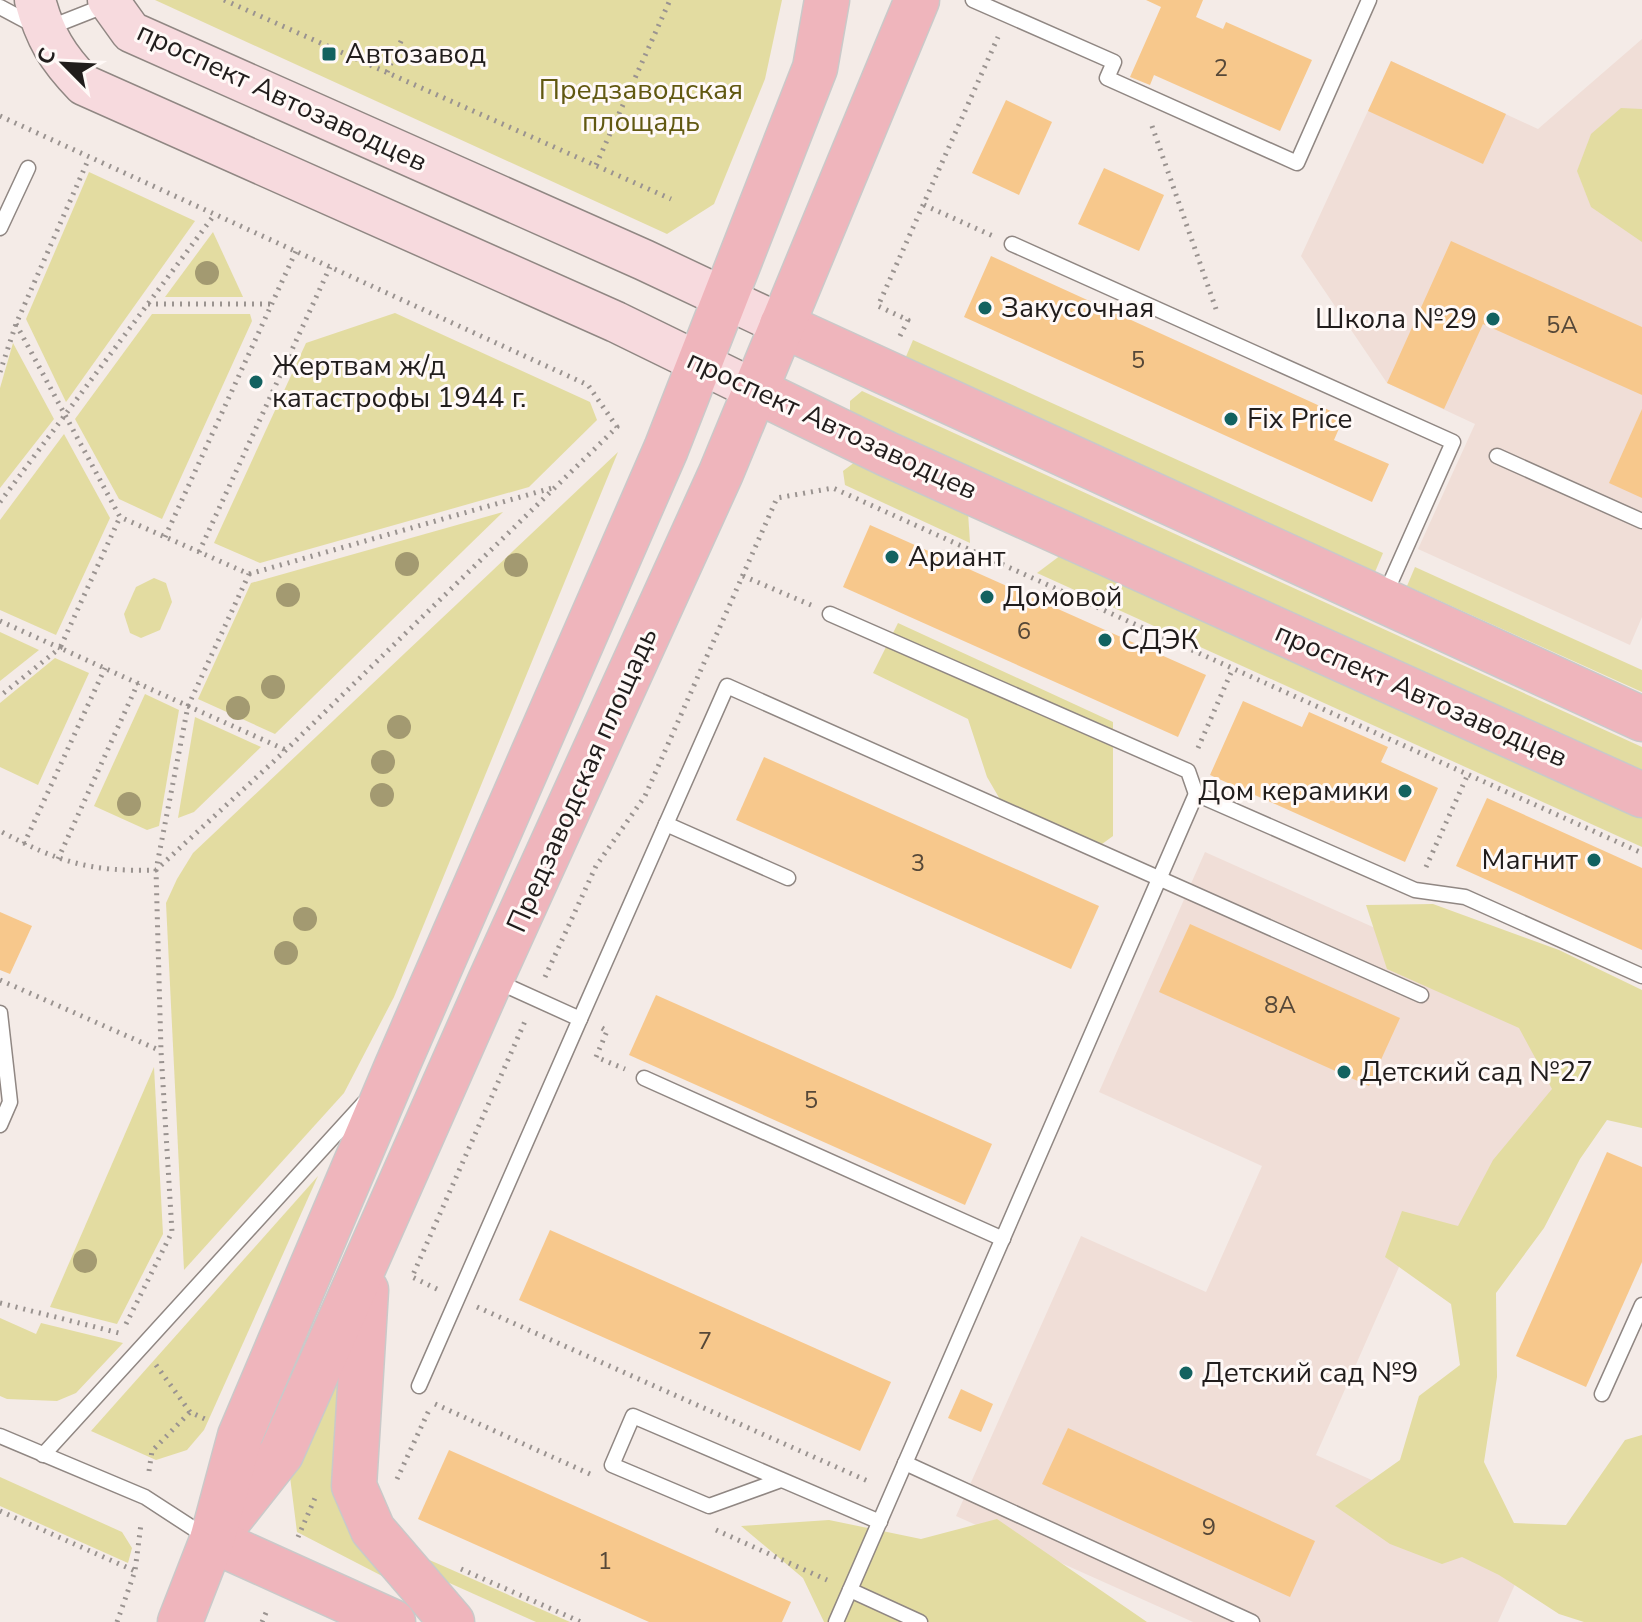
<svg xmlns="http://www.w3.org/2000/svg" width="1642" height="1622" viewBox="0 0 1642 1622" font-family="'Nunito Sans',sans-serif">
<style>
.built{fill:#f0ded7}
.green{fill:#e3dca1}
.building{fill:#f7c88c}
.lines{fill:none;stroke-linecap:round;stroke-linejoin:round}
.service-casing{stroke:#908783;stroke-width:17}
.secondary-casing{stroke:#908783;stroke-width:43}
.primary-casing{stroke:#cac9c9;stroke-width:47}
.path{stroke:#9a9390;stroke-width:5;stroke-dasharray:2 6;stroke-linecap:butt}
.service{stroke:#fff;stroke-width:14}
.secondary{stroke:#f7dade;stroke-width:40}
.primary{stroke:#efb5bc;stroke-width:44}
.tree{fill:#a39a71}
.poi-dot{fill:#136260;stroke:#fff9f7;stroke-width:3}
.labels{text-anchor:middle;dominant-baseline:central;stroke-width:6;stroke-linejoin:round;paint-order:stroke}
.number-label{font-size:24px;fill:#564838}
.poi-label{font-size:28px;fill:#211d1c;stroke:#fff9f7;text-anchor:start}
.park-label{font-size:28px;fill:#615811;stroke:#fff9f7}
.street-label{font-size:28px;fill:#211d1c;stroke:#fff9f7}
</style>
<rect width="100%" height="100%" fill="#f4ebe7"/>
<!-- built -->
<g class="built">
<polygon points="1642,39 1642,617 1630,645 1418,549 1475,424 1387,383 1301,256 1391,61 1538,129"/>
<polygon points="1205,852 1601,1029 1493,1268 1414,1233 1316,1455 1530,1551 1498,1622 1193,1622 956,1516 1081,1236 1206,1292 1262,1166 1099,1092"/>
</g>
<!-- green -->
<g class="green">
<polygon points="155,0 782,0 765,79 714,204 667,234"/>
<polygon points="1621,108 1642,109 1642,242 1591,207 1577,171 1591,134"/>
<polygon points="89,172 195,221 66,402 26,319"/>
<polygon points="213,232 243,297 165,297"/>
<polygon points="395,313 590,402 597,420 529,487 260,563 214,543 306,343"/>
<polygon points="152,314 250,314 252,321 162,519 119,499 75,419"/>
<polygon points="913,340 1383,553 1375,572 905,359"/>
<polygon points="13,343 54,419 0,488 0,388"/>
<polygon points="862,391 1642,747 1642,776 850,415 850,401"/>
<polygon points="64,434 110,518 56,635 0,610 0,520"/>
<polygon points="618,452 394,997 344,1093 184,1270 166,903 177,879 193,853"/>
<polygon points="855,462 968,512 970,543 845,485 843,471"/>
<polygon points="503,512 275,734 198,699 251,583"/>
<polygon points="1061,555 1642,818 1642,847 1037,573"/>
<polygon points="1415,567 1642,670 1642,692 1407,586"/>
<polygon points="154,578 166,583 172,602 160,630 141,638 130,633 124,614 136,587"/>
<polygon points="898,623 1113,722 1113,836 1087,855 1012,820 987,777 968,719 873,673"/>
<polygon points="0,632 39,650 0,681"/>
<polygon points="55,658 89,673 38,785 0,767 0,703"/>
<polygon points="145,694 179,710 159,826 147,830 94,806"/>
<polygon points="195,717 261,747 194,812 178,818"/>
<polygon points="1433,904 1559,950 1642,990 1642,1128 1607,1120 1580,1159 1544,1228 1496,1293 1497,1377 1484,1462 1514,1523 1566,1525 1625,1440 1642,1435 1642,1622 1584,1622 1559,1614 1499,1575 1462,1557 1442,1564 1390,1544 1335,1506 1400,1460 1419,1396 1460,1365 1451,1304 1385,1257 1402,1211 1458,1226 1493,1160 1552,1089 1519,1028 1387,969 1366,905"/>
<polygon points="154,1067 163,1234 117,1324 50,1307"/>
<polygon points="318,1176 204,1430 187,1450 156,1460 91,1431"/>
<polygon points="354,1312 344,1459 415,1593 297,1532 289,1469"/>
<polygon points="0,1318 36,1334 41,1323 123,1343 76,1393 57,1401 7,1399 0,1396"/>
<polygon points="0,1477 122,1532 132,1548 128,1563 0,1506"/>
<polygon points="997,1519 1147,1622 824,1622 803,1578 741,1526 829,1520 921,1539"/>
<polygon points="409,1551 570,1622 536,1622 425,1572"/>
</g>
<!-- building -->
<g class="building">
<polygon points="1146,0 1203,0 1196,17 1223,29 1226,22 1312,60 1280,131 1154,75 1150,85 1130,77 1161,7"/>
<polygon points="1391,61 1506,114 1483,164 1368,111"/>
<polygon points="1006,100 1052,122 1019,195 972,173"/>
<polygon points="1104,168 1164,195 1139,251 1078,224"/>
<polygon points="1451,241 1642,327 1642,395 1483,324 1444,409 1387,383"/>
<polygon points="991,256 1344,417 1334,440 1389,464 1372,502 964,317"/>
<polygon points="1642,409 1642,498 1609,483"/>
<polygon points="870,525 1206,675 1178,737 843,587"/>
<polygon points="1243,701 1302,727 1309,712 1388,747 1381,762 1438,788 1405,862 1210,775"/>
<polygon points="764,757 1099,906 1071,969 736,820"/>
<polygon points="1487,798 1642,868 1642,950 1456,866"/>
<polygon points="0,912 32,926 10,974 0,970"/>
<polygon points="1190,924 1400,1018 1369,1086 1159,992"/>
<polygon points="656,995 992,1144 965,1205 629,1055"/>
<polygon points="1607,1152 1642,1167 1642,1262 1586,1387 1516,1356"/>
<polygon points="550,1230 891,1382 860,1451 519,1300"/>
<polygon points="961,1389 993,1404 981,1432 948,1418"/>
<polygon points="1068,1428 1315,1541 1290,1597 1042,1484"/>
<polygon points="449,1450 791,1602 782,1622 649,1622 418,1519"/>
</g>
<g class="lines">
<!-- service casing -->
<g class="service-casing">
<g id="service">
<polyline points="973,0 1114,62 1107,78 1297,163 1369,0"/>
<polyline points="0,7 43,30 109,4"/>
<polyline points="0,228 28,168"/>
<polyline points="1012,244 1453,442 1384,597"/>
<polyline points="1497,456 1642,521"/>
<polyline points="830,614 1188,771 1196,794 1415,890 1465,897 1642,976"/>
<polyline points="666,824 788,878"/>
<polyline points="496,981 580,1019 727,686 1421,995"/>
<polyline points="0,1013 10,1102 0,1125"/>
<polyline points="644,1078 1003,1239"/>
<polyline points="419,1386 580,1019"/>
<polyline points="1602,1394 1642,1305"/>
<polyline points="0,1436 145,1497 208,1538"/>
<polyline points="43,1455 364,1103"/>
<polyline points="905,1463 1252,1622"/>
<polyline points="781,1480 709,1506 612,1465 633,1416 880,1522"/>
<polyline points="850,1590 920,1622"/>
<polyline points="836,1622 1196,794"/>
</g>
</g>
<!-- secondary casing -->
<g class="secondary-casing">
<g id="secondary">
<path d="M 35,0 C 45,37 57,57 84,85 L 616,322 L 755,390"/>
<polyline points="108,0 131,32 644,260 782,325"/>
</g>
</g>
<!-- primary casing -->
<g class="primary-casing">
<g id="primary">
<polyline points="782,325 1642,719"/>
<polyline points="755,390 887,454 1642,795"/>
<polyline points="366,1290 354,1486 373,1530 452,1622"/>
<polyline points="224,1526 281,1454 491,979 721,473 917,0"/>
<polyline points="212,1540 393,1622"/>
<polyline points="180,1622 212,1540 240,1436 397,1066 666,449 815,68 827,0"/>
</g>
</g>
<!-- path -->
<g class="path">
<polyline points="224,0 671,199"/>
<polyline points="387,72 402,39"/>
<path d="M 0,116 L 588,385 L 617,427 L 286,750 L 156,870 C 89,872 59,862 0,831"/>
<polyline points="1152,126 1216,309"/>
<polyline points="596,165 670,0"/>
<polyline points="924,205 993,236"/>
<polyline points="148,304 272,304"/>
<polyline points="16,324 120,517 249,574 188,706 60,648 120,517"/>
<polyline points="900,336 908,320 878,306 998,37"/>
<polyline points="0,372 16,324 89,158"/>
<polyline points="0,502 215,214"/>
<polyline points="165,537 296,251"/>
<polyline points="199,552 330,267"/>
<polyline points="249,574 552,488"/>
<polyline points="743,576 811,605"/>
<polyline points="0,621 60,648 0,696"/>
<polyline points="1198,748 1233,668"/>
<polyline points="24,844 105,668"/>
<polyline points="58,859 138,683"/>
<polyline points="1426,867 1468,774"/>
<polyline points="545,977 596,866 645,796 777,498 833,488 1642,853"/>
<polyline points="0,980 161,1051"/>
<polyline points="602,1028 607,1031 596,1057 625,1069"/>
<polyline points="437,1289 412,1277 526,1019"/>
<polyline points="0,1303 123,1334"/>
<polyline points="477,1307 870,1482"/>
<polyline points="126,1324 172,1232 161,1051 156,870 188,706 286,750"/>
<polyline points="156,1365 190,1412 205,1419"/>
<polyline points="435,1404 590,1474"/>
<polyline points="149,1471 152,1451 190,1412"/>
<polyline points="397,1479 430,1408"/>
<polyline points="0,1511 135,1571"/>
<polyline points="716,1530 827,1580"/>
<polyline points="298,1537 315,1498"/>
<polyline points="461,1569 581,1622"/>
<polyline points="117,1622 135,1571 141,1524"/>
<polyline points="262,1622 268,1608"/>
</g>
<!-- service -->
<use href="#service" class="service"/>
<!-- secondary -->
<use href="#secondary" class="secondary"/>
<!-- primary -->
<use href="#primary" class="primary"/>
</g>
<!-- trees -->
<g class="tree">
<circle cx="207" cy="273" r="12"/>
<circle cx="407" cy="564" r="12"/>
<circle cx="516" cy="565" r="12"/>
<circle cx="288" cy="595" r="12"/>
<circle cx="273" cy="687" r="12"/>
<circle cx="238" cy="708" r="12"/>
<circle cx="399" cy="727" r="12"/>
<circle cx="383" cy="762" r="12"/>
<circle cx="382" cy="795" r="12"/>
<circle cx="129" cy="804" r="12"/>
<circle cx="305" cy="919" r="12"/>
<circle cx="286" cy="953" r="12"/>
<circle cx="85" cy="1261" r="12"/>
</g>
<!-- markers -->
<g class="poi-dot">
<rect x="321" y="46" width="16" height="16" rx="4"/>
<circle cx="985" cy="308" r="8"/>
<circle cx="1493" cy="319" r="8"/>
<circle cx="256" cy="382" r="8"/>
<circle cx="1231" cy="419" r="8"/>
<circle cx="892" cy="557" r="8"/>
<circle cx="987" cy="597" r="8"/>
<circle cx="1105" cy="640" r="8"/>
<circle cx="1405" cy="791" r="8"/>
<circle cx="1594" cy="860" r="8"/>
<circle cx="1344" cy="1072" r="8"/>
<circle cx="1186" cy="1373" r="8"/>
</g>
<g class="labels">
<!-- number labels -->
<g class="number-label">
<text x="1221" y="68">2</text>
<text x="1562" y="325">5А</text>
<text x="1138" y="360">5</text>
<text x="1024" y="631">6</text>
<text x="918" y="863">3</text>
<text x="1280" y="1005">8А</text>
<text x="811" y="1100">5</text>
<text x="705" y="1341">7</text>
<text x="1209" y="1527">9</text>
<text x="605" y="1561">1</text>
</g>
<!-- poi labels -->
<g class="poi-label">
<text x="345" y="54">Автозавод</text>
<text x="1001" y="308">Закусочная</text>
<text x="1477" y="319" text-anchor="end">Школа №29</text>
<text x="272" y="366">Жертвам ж/д<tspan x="272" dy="32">катастрофы 1944 г.</tspan></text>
<text x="1247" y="419">Fix Price</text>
<text x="908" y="557">Ариант</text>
<text x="1003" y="597">Домовой</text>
<text x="1121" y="640">СДЭК</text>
<text x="1389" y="791" text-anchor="end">Дом керамики</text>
<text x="1578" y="860" text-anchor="end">Магнит</text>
<text x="1360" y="1072">Детский сад №27</text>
<text x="1202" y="1373">Детский сад №9</text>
</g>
<!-- park labels -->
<g class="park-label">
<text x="641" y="90">Предзаводская<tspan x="641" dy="32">площадь</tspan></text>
</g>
<!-- street labels -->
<g class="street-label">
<text transform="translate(282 97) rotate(25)">проспект Автозаводцев</text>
<text transform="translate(832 425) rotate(25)">проспект Автозаводцев</text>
<text transform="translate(1421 695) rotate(24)">проспект Автозаводцев</text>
<text transform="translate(582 780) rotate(-66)">Предзаводская площадь</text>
</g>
</g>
<!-- north arrow -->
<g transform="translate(64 64) rotate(294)" stroke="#fff9f7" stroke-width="6" paint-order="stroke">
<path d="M0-6L14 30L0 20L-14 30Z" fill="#211d1c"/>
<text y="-12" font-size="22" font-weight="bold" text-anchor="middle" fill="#211d1c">С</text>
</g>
</svg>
